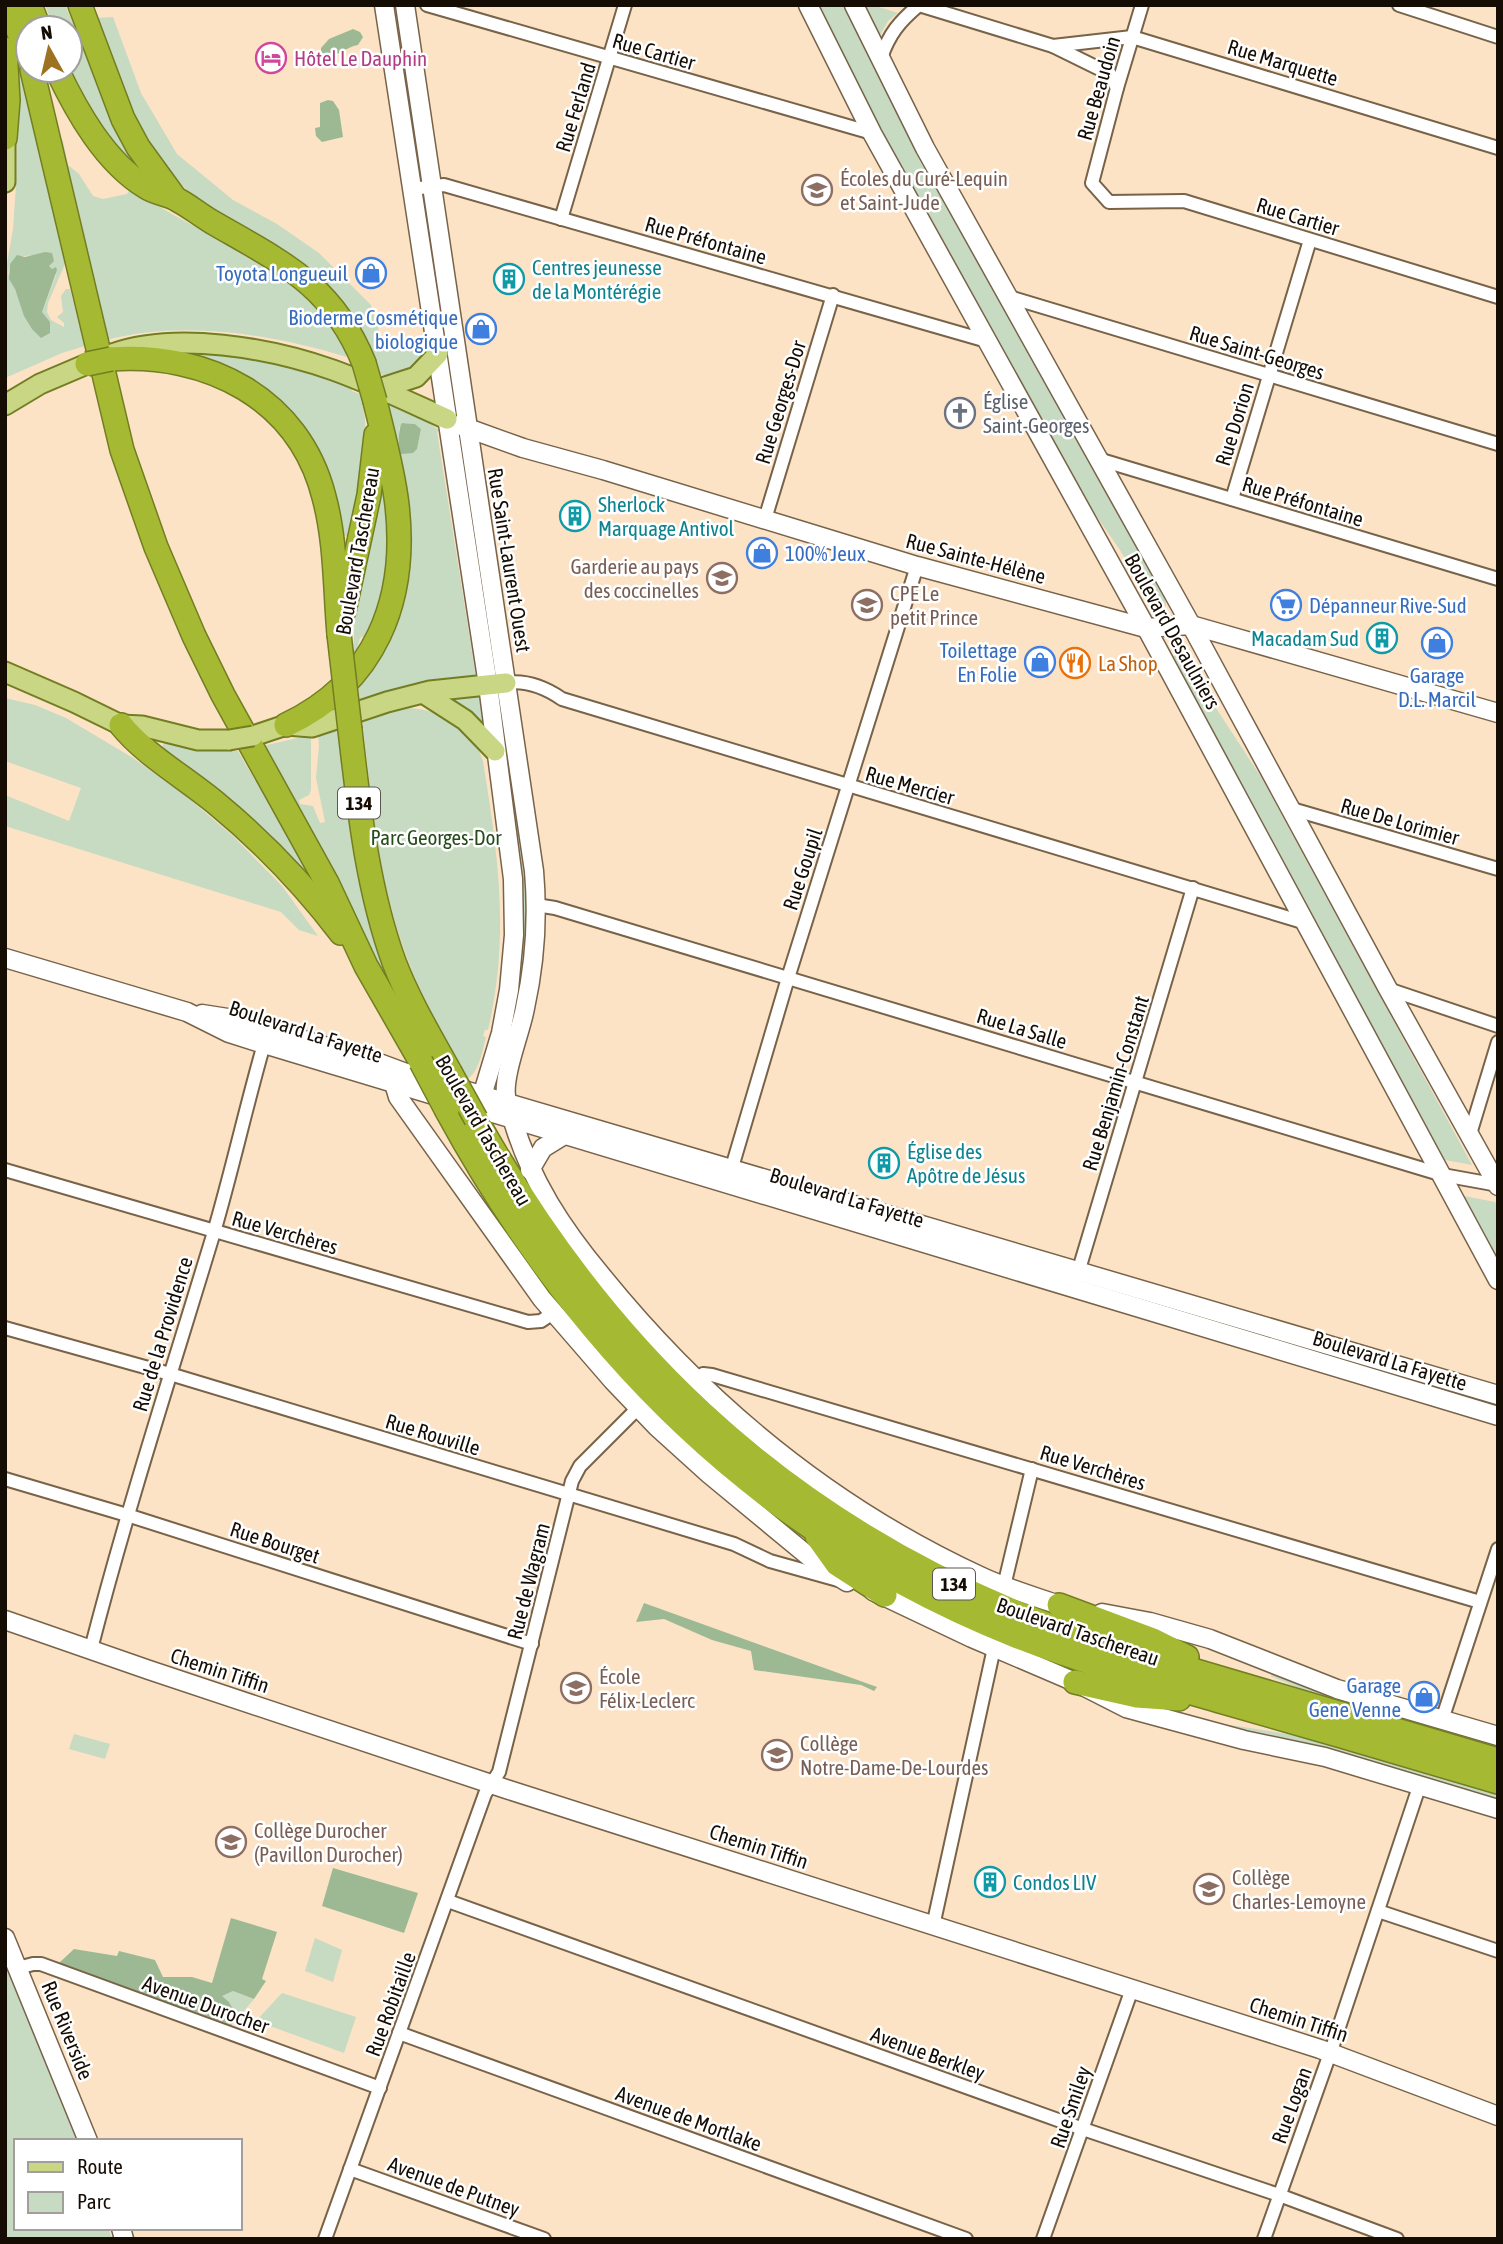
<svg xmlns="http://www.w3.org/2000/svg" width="1503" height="2244" viewBox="0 0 1503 2244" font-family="'Asap Condensed',sans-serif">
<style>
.green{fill:#c7dac2;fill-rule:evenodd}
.forest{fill:#9cb994}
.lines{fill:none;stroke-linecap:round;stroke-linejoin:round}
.street-casing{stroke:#786349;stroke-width:16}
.secondary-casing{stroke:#786349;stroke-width:21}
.primary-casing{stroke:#737d22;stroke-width:23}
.highway-casing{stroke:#737d22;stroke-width:26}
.street{stroke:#fff;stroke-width:12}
.secondary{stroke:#fff;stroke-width:18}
.primary{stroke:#c9d684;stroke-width:19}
.highway{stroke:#a5ba32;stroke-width:23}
.primary-bridge-casing{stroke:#737d22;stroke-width:23;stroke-linecap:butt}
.highway-bridge-casing{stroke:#737d22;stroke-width:26;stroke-linecap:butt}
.primary-bridge{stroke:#c9d684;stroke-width:19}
.highway-bridge{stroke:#a5ba32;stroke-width:23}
.labels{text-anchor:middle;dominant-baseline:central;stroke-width:5;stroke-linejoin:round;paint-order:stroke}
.shield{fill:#fff;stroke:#5b564f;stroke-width:2}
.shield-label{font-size:19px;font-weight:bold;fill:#150d04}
.street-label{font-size:21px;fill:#150d04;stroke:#fff}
.hotel-label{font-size:21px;fill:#b23c85;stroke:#fff;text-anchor:start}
.education-label{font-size:21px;fill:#785e54;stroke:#fff;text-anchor:start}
.culture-label{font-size:21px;fill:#0d838f;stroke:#fff;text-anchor:start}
.shop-label{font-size:21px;fill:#366cbe;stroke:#fff;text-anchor:end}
.worship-label{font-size:21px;fill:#5b616d;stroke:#fff;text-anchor:start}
.food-label{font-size:21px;fill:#c56008;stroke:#fff;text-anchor:start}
.park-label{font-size:21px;fill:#244b19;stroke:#fff}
</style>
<rect width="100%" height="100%" fill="#fce3c6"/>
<!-- green -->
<g class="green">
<path d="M 45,5 L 65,5 L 74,26 L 83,40 L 154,180 C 120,157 83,111 71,72 C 67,59 70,42 70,28 L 54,28 Z"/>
<polygon points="813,5 849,5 1165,596 1166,606 1152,606 1120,550 1068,475 883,142"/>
<polygon points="864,5 872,5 898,13 888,21 879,37"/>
<path d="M 113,17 L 141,93 L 177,154 L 233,200 L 277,224 L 319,253 L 371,305 L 381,337 L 425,354 L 415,368 L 388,376 L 380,374 C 359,309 314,266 256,233 C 222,214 187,195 161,165 C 128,126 113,65 98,18 Z"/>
<polygon points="397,19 400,20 420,167 417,166 395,20"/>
<path d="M 15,51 L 18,51 L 26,80 L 65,264 L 48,303 L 47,312 L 51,320 L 64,327 L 64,323 L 57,317 L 63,312 L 61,296 L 66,289 L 70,289 L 85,346 L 62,353 L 5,378 L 5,275 L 13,229 L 16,185 L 17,125 ZM 45,252 L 51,264 L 49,266 L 56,275 L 42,312 L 50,323 L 32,329 L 8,273 L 10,264 L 22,256 L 40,255 Z"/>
<path d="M 57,133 L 63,141 L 68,165 L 79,174 L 93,196 L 103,199 L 127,194 L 129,191 L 86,146 L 88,145 C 108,163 129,187 152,202 C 219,245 320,274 347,357 C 270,334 182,319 103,341 Z"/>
<path d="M 174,349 L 273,361 L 351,385 L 352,391 L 362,395 C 371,450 362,483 349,536 L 345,536 L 322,458 L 285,407 L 267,391 L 239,372 L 219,363 Z"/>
<path d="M 387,400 L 417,415 L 439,430 L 437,432 L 476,677 L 360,702 L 358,687 L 384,648 L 396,446 ZM 405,423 L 415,424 L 421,429 L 417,449 L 399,447 L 399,428 Z"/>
<path d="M 380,482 L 385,482 L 390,509 L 386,589 L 368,634 L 360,638 L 356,653 L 354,652 C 352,595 369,537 380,482 Z"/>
<polygon points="1180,653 1261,777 1472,1165 1440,1159 1171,657"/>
<polygon points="481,695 487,735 442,696"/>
<polygon points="5,698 35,705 66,718 133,758 186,796 234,837 282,886 318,936 299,930 281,912 5,826 5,795 69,821 81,788 5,761"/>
<path d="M 408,708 C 441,709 473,728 483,761 C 498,855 510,935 488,1030 L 485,1030 L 483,1036 L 486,1037 C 482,1053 479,1070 468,1079 C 438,1027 408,973 393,914 C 375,851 370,784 362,719 Z"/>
<path d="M 338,729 C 346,784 350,841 363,895 C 372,935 390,973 405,1012 L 258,747 L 311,735 L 311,790 L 309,795 L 299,800 L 300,804 L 313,806 L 320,823 L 325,822 L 316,778 L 319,746 L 318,734 Z"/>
<polygon points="164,743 200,750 238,751 316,885 161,749"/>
<path d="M 515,807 L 528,894 L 525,971 L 500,1077 L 498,1077 C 527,981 528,906 513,808 Z"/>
<polygon points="1459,1195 1495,1202 1498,1208 1498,1264"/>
<path d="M 1272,1673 L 1338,1697 L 1498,1743 L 1498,1747 C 1422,1726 1343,1709 1271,1676 Z"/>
<polygon points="1205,1721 1287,1734 1336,1746 1498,1795 1498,1801"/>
<polygon points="74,1734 110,1744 105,1759 69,1749"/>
<polygon points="315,1938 342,1950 333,1982 305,1971"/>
<polygon points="5,1957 79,2141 16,2141 16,2228 108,2228 111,2236 115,2236 116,2239 5,2239"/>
<polygon points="233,1991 254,1999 238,2018 229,2002 221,1996"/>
<polygon points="282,1993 356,2017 344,2053 256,2021"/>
</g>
<!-- forest -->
<g class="forest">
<path d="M 353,29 L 360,32 L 363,37 L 358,45 C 346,47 337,57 325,57 L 321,53 L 321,48 L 329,39 Z"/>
<polygon points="328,100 333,101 339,110 343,137 322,142 316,136 315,128 320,127 320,103"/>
<polygon points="45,252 52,253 54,261 49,266 52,269 56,267 57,270 42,312 50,322 50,333 41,338 32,329 24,316 15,289 9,279 10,264 17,255 25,257"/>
<path d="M 402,423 L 415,424 L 421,429 L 417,449 L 413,453 L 401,454 C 398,448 398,429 402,423 Z"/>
<polygon points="644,1603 877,1687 874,1691 861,1685 754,1670 751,1651 712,1640 664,1619 636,1622"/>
<polygon points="333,1868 418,1893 404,1933 322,1906"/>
<polygon points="231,1918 277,1932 262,1979 266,1981 254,1999 233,1991 222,1996 229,2002 238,2018 231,2025 59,1963 74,1949 117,1956 119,1951 155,1960 163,1977 192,1977 212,1983"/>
</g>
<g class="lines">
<!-- street casing -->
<g class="street-casing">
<g id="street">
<polyline points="427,5 872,133"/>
<polyline points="1142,5 1117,88 1092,183 1109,202 1184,201 1498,297"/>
<polyline points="1399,5 1498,37"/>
<polyline points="1053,46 1132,37 1498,148"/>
<path d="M 881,58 C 889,34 899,22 919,5 L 1053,46 L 1110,74 L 1117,88"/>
<polyline points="412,189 444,185 987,341"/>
<polyline points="561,219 625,5"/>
<polyline points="1006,296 1498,444"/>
<polyline points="1098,459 1498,579"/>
<polyline points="1232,499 1310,240"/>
<polyline points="765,519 833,295"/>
<path d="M 506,683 C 526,680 546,688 562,699 L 1306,923"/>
<polyline points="1292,809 1498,869"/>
<polyline points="536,905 555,908 1443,1175 1498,1185"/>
<polyline points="1388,989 1498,1026"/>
<polyline points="1470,1134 1498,1042"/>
<polyline points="5,1170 528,1322 541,1321 553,1313"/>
<polyline points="730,1174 788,978 917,566"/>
<polyline points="1077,1276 1193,888"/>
<polyline points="5,1328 170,1374 734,1544 770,1561 838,1580"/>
<polyline points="695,1380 703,1374 712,1375 1480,1602"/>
<polyline points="5,1479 127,1515 532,1644"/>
<polyline points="1004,1586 1032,1469"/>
<path d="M 91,1649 C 127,1509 172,1371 214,1232 C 233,1167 247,1102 266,1037"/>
<polyline points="1442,1720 1498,1549"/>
<polyline points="448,1901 1083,2129 1279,2195 1397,2239"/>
<polyline points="1378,1911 1498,1951"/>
<polyline points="933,1926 994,1648"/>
<polyline points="18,1968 33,1964 41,1964 380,2088"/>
<polyline points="399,2033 966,2239"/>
<polyline points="350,2169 544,2239"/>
<polyline points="325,2239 485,1794 499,1772 572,1481 580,1466 638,1408"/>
<polyline points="1043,2239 1132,1989"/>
<polyline points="1264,2239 1333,2045 1420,1784"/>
</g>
</g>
<!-- secondary casing -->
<g class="secondary-casing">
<g id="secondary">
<polyline points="384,5 488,685 513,879 514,935 509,990 501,1033 482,1096 487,1106"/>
<path d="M 405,5 L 534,871 C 538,917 535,963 525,1008 C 521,1031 503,1074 506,1096 C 507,1104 511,1113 513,1121 C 531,1181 562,1228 602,1276 C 705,1403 831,1507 980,1576 C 1005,1588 1033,1596 1059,1605 L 1071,1608"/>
<polyline points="808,5 872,133 1142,620 1498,1280"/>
<polyline points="854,5 925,148 1191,625 1388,989 1498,1186"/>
<polyline points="459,425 523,448 603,470 917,566 1146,628 1191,625 1498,713"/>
<polyline points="5,958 187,1012 229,1033 264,1044 1498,1416"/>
<polyline points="202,1014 234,1019 371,1060 406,1073 1498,1395"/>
<polyline points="399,1071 395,1087 398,1097 542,1299 613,1381 657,1427 709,1474 818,1564 847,1582"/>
<polyline points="530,1170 543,1148 564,1135"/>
<polyline points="873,1591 972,1638 1075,1682 1126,1708 1244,1740 1325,1757 1498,1809"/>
<polyline points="1102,1613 1150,1622 1210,1639 1337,1689 1498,1736"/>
<polyline points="5,1620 149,1670 506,1789 1320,2049 1498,2116"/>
<polyline points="5,1938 88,2141"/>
<polyline points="121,2228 124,2239"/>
</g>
</g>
<!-- primary casing -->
<g class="primary-casing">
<g id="primary">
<polyline points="5,137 5,182"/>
<path d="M 112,354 C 176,331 270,348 333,370 C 372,384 409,402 447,419"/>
<polyline points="379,389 416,377 438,354"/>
<polyline points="5,405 40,384 87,364"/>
<polyline points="5,672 74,702 121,725 142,726 198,740 229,740"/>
<polyline points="423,693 465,720 495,751"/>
<polyline points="253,736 286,725 312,727 387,702 430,691 506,683"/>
</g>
</g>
<!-- highway casing -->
<g class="highway-casing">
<g id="highway">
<polyline points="8,5 28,56"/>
<polyline points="30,5 39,28"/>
<polyline points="80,5 123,119 138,147 175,198"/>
<polyline points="5,49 8,100 5,138"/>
<polyline points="32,70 122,450 156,547 194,636 223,695 327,883 366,966 421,1062"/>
<path d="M 57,70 C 77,112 105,162 146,187 C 155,193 167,194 176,199 C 188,205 200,215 212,222 C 281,262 332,284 364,363"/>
<path d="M 111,359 C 207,352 299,398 324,497 C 336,541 335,589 339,634"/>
<polyline points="344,611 369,495 376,435"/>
<path d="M 121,725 C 145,755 186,778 217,804 C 263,842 305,886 341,933"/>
<path d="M 286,725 C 375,683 408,601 397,505 C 393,470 383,435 375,401"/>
<path d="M 350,730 C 359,808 367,887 394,962 C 409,1001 430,1036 450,1072"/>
<path d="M 447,1111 C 578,1352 761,1535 1018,1637 C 1085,1663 1154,1682 1223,1702 C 1315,1728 1406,1755 1498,1782"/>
<path d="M 476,1119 C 601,1344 772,1510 1011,1610 C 1072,1636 1134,1652 1196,1671 C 1297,1701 1397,1730 1498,1760"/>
<polyline points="817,1536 837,1564 885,1595"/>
<polyline points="1059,1605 1153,1640 1187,1657"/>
<polyline points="1075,1682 1137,1696 1179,1699"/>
</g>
</g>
<!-- street -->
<use href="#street" class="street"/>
<!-- secondary -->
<use href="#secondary" class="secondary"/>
<!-- primary -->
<use href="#primary" class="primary"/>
<!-- highway -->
<use href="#highway" class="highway"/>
<!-- primary-bridge casing -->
<g class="primary-bridge-casing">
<polyline id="primary-bridge" points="229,740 253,736"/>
</g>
<!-- highway-bridge casing -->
<g class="highway-bridge-casing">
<g id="highway-bridge">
<polyline points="364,363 375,401"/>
<polyline points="87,364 111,359"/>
<polyline points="339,634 350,730"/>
<polyline points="421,1062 447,1111"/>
<polyline points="450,1072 476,1119"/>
</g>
</g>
<!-- primary-bridge -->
<use href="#primary-bridge" class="primary-bridge"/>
<!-- highway-bridge -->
<use href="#highway-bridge" class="highway-bridge"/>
</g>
<!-- icons -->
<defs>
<g id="hotel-ring" transform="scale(1.575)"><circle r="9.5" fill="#fff" stroke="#d1479c" stroke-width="1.5"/><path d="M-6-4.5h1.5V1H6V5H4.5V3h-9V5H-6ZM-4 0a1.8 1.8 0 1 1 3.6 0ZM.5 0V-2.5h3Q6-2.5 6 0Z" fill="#d1479c"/></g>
<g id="school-ring" transform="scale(1.575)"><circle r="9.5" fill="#fff" stroke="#8d6e63" stroke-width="1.5"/><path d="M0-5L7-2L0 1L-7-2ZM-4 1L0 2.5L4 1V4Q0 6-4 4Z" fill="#8d6e63"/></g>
<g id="shop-ring" transform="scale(1.575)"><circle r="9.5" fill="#fff" stroke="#3f7fe0" stroke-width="1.5"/><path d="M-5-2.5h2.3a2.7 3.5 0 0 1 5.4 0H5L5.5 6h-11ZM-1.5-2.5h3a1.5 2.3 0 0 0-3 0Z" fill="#3f7fe0"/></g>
<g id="building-ring" transform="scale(1.575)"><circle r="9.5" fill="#fff" stroke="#0f9aa8" stroke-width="1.5"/><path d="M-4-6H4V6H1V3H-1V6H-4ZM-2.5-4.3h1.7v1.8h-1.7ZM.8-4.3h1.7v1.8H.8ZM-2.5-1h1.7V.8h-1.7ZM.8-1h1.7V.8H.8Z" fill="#0f9aa8"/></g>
<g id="church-ring" transform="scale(1.575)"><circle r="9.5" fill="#fff" stroke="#6b7280" stroke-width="1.5"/><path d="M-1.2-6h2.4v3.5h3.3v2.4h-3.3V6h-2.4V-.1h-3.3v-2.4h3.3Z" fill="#6b7280"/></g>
<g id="supermarket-ring" transform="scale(1.575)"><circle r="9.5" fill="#fff" stroke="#3f7fe0" stroke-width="1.5"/><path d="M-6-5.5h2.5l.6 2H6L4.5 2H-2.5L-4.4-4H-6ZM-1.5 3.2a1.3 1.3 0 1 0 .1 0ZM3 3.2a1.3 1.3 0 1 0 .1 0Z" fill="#3f7fe0"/></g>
<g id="restaurant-ring" transform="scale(1.575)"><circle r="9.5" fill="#fff" stroke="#e8710a" stroke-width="1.5"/><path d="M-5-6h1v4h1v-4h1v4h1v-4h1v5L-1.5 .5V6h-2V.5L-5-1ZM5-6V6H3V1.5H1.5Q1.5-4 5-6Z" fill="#e8710a"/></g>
</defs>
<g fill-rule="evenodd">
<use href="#hotel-ring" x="271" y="58"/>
<use href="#school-ring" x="817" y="190"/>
<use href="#shop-ring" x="371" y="273"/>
<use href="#building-ring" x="509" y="279"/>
<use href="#shop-ring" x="481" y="329"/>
<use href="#church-ring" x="960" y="413"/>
<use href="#building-ring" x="575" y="516"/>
<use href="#shop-ring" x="762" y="553"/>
<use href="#school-ring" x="722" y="578"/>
<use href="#school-ring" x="867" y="605"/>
<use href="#supermarket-ring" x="1286" y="605"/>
<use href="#building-ring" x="1382" y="638"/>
<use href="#shop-ring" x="1437" y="643"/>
<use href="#shop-ring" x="1040" y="662"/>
<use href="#restaurant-ring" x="1075" y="663"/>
<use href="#building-ring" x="884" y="1163"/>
<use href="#school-ring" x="576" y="1688"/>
<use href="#shop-ring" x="1424" y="1697"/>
<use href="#school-ring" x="777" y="1755"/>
<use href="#school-ring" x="231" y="1842"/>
<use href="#building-ring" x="990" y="1882"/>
<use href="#school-ring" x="1209" y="1889"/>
</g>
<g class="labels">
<!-- shield labels -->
<g class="shield">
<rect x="338" y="787.5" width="42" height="31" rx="5"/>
<rect x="933" y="1568.5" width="42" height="31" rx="5"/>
</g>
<g class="shield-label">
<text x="359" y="803">134</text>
<text x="954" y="1584">134</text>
</g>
<!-- street labels -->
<g class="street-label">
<text transform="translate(654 51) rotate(16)">Rue Cartier</text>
<text transform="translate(1283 62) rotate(17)">Rue Marquette</text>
<text transform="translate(1098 88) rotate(-74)">Rue Beaudoin</text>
<text transform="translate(575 107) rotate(-73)">Rue Ferland</text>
<text transform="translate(1298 216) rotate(17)">Rue Cartier</text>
<text transform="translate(706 240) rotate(16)">Rue Préfontaine</text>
<text transform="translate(1257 352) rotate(17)">Rue Saint-Georges</text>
<text transform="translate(780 402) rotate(-73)">Rue Georges-Dor</text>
<text transform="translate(1234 424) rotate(-73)">Rue Dorion</text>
<text transform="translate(1303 501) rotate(17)">Rue Préfontaine</text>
<text transform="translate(357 551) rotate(-80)">Boulevard Taschereau</text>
<text transform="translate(976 558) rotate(15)">Rue Sainte-Hélène</text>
<text transform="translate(510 560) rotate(81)">Rue Saint-Laurent Ouest</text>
<text transform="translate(1173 631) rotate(61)">Boulevard Desaulniers</text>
<text transform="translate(910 785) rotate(16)">Rue Mercier</text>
<text transform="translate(1400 821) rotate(16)">Rue De Lorimier</text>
<text transform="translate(802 869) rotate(-72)">Rue Goupil</text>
<text transform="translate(1022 1028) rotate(17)">Rue La Salle</text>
<text transform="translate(306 1031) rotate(18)">Boulevard La Fayette</text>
<text transform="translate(1115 1083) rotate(-73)">Rue Benjamin-Constant</text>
<text transform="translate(484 1130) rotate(60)">Boulevard Taschereau</text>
<text transform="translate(847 1197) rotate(17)">Boulevard La Fayette</text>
<text transform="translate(285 1232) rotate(16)">Rue Verchères</text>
<text transform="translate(162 1334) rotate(-73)">Rue de la Providence</text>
<text transform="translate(1390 1360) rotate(17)">Boulevard La Fayette</text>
<text transform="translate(433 1434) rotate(17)">Rue Rouville</text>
<text transform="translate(1093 1467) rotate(17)">Rue Verchères</text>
<text transform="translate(275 1542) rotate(18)">Rue Bourget</text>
<text transform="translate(528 1581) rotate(-76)">Rue de Wagram</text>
<text transform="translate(1078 1631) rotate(19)">Boulevard Taschereau</text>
<text transform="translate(220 1670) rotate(18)">Chemin Tiffin</text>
<text transform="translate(759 1846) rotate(18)">Chemin Tiffin</text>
<text transform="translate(206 2004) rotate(20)">Avenue Durocher</text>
<text transform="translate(390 2004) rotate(-70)">Rue Robitaille</text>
<text transform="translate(1299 2019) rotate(18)">Chemin Tiffin</text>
<text transform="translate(68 2030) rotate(68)">Rue Riverside</text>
<text transform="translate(928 2053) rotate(20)">Avenue Berkley</text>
<text transform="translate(1291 2105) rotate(-70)">Rue Logan</text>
<text transform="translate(1070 2107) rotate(-71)">Rue Smiley</text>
<text transform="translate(689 2118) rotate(20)">Avenue de Mortlake</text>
<text transform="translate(454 2186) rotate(20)">Avenue de Putney</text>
</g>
<!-- hotel labels -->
<g class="hotel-label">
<text x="294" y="58">Hôtel Le Dauphin</text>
</g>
<!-- education labels -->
<g class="education-label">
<text x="840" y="178">Écoles du Curé-Lequin<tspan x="840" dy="24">et Saint-Jude</tspan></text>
<text x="699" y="566" text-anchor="end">Garderie au pays<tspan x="699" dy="24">des coccinelles</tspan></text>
<text x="890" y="593">CPE Le<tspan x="890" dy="24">petit Prince</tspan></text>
<text x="599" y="1676">École<tspan x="599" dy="24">Félix-Leclerc</tspan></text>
<text x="800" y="1743">Collège<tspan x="800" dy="24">Notre-Dame-De-Lourdes</tspan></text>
<text x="254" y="1830">Collège Durocher<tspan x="254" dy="24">(Pavillon Durocher)</tspan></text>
<text x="1232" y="1877">Collège<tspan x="1232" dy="24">Charles-Lemoyne</tspan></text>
</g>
<!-- culture labels -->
<g class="culture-label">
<text x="532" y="267">Centres jeunesse<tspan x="532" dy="24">de la Montérégie</tspan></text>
<text x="598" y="504">Sherlock<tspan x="598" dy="24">Marquage Antivol</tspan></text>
<text x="1359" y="638" text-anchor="end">Macadam Sud</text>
<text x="907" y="1151">Église des<tspan x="907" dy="24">Apôtre de Jésus</tspan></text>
<text x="1013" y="1882">Condos LIV</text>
</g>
<!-- shop labels -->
<g class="shop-label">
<text x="348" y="273">Toyota Longueuil</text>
<text x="458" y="317">Bioderme Cosmétique<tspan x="458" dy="24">biologique</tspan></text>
<text x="785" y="553" text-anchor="start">100% Jeux</text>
<text x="1309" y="605" text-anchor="start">Dépanneur Rive-Sud</text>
<text x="1017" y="650">Toilettage<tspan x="1017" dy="24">En Folie</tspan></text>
<text x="1437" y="675" text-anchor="middle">Garage<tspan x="1437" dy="24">D.L. Marcil</tspan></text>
<text x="1401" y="1685">Garage<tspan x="1401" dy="24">Gene Venne</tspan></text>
</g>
<!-- worship labels -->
<g class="worship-label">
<text x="983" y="401">Église<tspan x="983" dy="24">Saint-Georges</tspan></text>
</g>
<!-- food labels -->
<g class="food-label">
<text x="1098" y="663">La Shop</text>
</g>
<!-- park labels -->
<g class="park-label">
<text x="436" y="837">Parc Georges-Dor</text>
</g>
</g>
<!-- border -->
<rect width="1503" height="2244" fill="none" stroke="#150d04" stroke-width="14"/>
<!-- legend -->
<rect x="14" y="2139" width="228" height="91" fill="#ffffff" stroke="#a19e9b" stroke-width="2"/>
<rect x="28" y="2162" width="35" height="10" fill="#c9d684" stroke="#a19e9b" stroke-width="2"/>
<text x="77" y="2174" font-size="21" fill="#150d04">Route</text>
<rect x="28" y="2192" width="35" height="21" fill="#c7dac2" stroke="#a19e9b" stroke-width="2"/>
<text x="77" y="2209" font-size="21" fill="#150d04">Parc</text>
<!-- north arrow -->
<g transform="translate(49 49) rotate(352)"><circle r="33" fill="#ffffff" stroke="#a19e9b" stroke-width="2"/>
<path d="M0-5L12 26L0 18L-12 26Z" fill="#9d7321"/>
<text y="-10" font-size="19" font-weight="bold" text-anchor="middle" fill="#150d04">N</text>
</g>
</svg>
